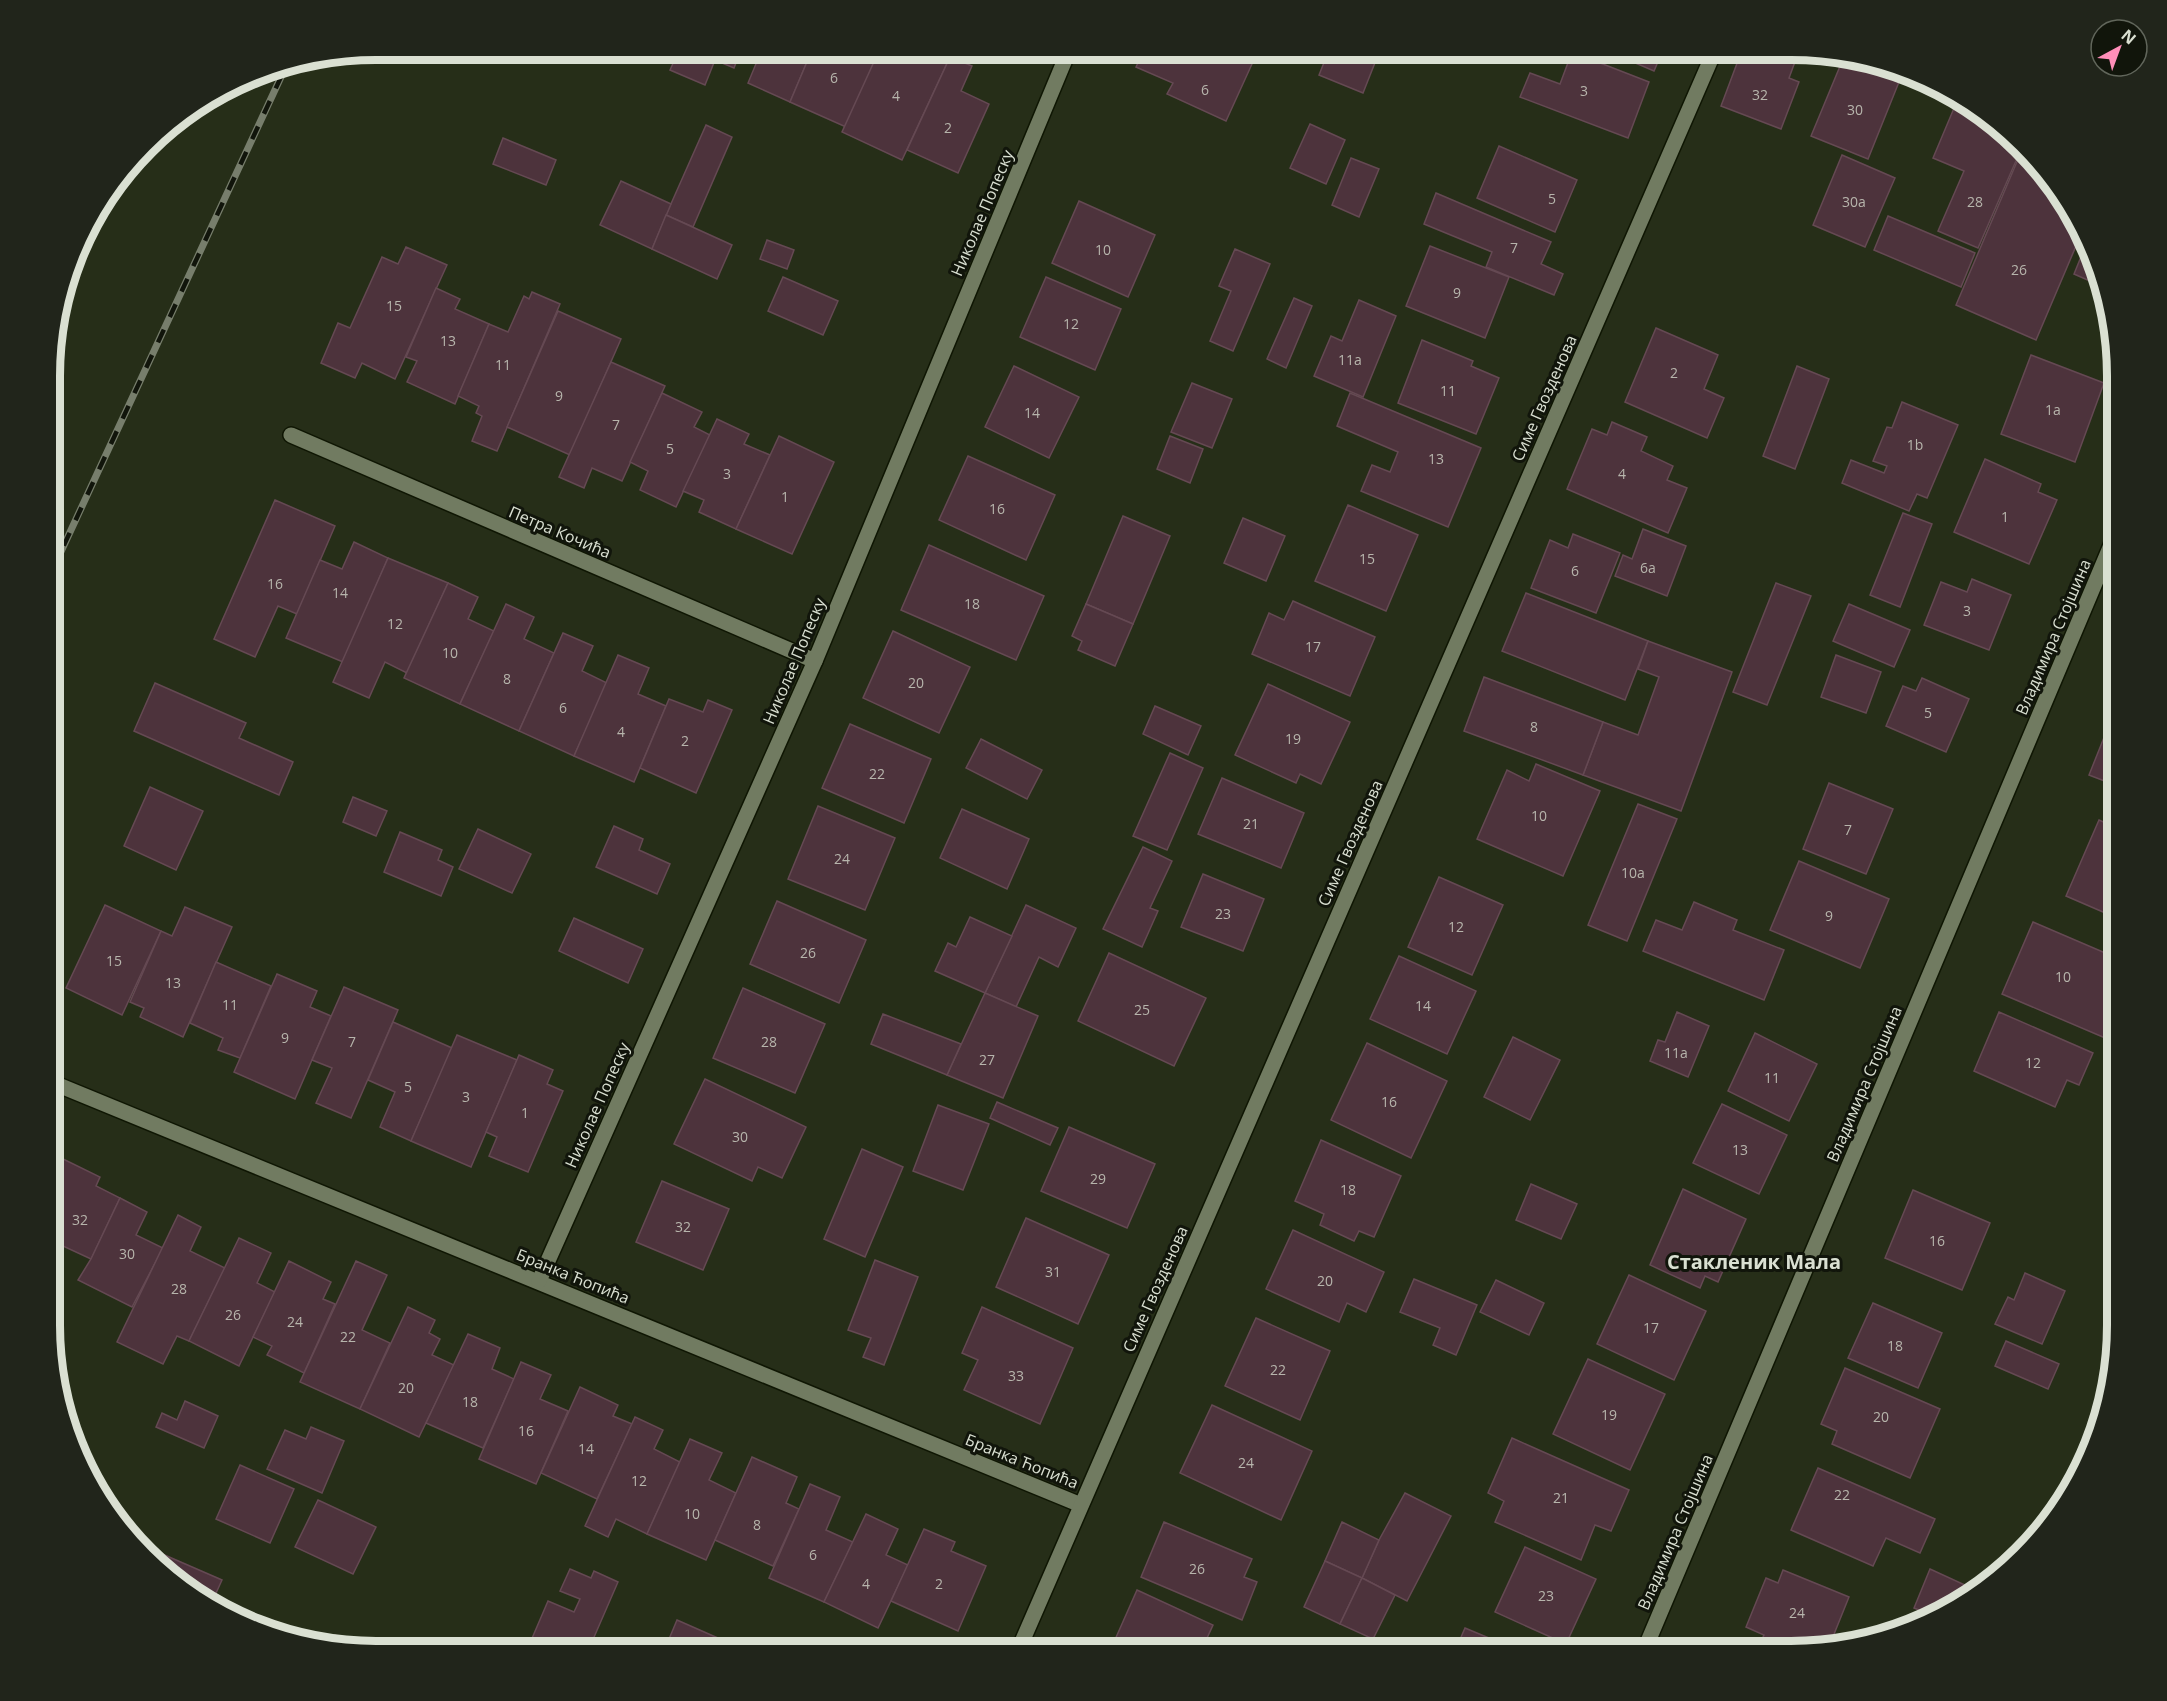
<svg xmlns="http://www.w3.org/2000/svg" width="2167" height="1701" viewBox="0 0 2167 1701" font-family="'Open Sans',sans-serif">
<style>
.building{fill:#4d333c;stroke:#654953;stroke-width:1.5}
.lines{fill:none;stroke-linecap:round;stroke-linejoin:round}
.minor-casing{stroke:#0f1603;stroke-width:18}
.minor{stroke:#717b61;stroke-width:15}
.rail-casing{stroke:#777e6c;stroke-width:7}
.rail{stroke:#11150b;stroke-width:4.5;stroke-dasharray:14;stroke-linecap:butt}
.labels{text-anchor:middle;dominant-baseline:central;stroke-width:6;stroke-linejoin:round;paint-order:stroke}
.number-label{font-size:14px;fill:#b7b5ac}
.street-label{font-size:16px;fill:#dae0d2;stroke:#11150b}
.quarter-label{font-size:20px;font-weight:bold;fill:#dae0d2;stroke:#11150b}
.rim{fill:none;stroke:#dae0d2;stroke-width:8}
</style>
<rect width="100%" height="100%" fill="#262e18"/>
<!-- building -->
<g class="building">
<polygon points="679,50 741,50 734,68 715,60 705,85 670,70"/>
<polygon points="741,50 812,50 790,102 748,83 758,59 740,52"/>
<polygon points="812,50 871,50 878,53 846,127 790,102"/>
<polygon points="906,50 934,50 950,57 902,160 842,132 878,53 900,62"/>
<polygon points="1144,50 1250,50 1257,53 1226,121 1167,94 1173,83 1136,67"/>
<polygon points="1329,50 1380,50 1363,93 1319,75"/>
<polygon points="1605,50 1663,50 1654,71"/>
<polygon points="1742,50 1799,51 1789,78 1799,82 1781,129 1721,106"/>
<polygon points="1572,52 1649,82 1628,138 1520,97 1530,73 1560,84"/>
<polygon points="950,57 972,66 961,91 989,104 958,173 907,150"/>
<polygon points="1843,59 1899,82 1868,159 1811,136"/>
<polygon points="1957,101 2006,131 2022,147 1978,248 1938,231 1964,171 1933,158"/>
<polygon points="1310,124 1345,140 1326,184 1290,168"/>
<polygon points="706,125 732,137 693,227 666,215"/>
<polygon points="503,138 556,160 546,185 493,164"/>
<polygon points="1499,146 1577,180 1555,232 1477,198"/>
<polygon points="1842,155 1895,178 1865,247 1813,225"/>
<polygon points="2019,157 2038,165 2050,178 2082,232 2036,340 1956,305"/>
<polygon points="1351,158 1379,169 1359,217 1332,205"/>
<polygon points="621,181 671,204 652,249 600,225"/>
<polygon points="1436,193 1551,242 1541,264 1563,274 1554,295 1486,267 1492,252 1424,224"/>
<polygon points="1079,201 1155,235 1128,297 1052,263"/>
<polygon points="666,215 732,245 717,279 652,249"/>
<polygon points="1888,216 1975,253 1961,287 1874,250"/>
<polygon points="767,240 794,250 787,269 760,259"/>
<polygon points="2087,242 2092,251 2099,285 2074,274"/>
<polygon points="1430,246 1509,277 1485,338 1406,306"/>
<polygon points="406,247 447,265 395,379 362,363 355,378 321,363 338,323 350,328 382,257 398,264"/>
<polygon points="1235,249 1270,264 1233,351 1210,341 1231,291 1219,286"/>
<polygon points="783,277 838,301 823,335 768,311"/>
<polygon points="1046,277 1121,309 1095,370 1020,337"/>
<polygon points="436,288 460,299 455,309 489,324 455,404 407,382 417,361 406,357"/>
<polygon points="532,292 560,304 497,451 472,441 482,416 476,413 479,406 458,396 489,324 508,332 524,296 529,299"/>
<polygon points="1294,298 1312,306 1286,368 1267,359"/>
<polygon points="1359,300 1396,316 1363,397 1314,376 1331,336 1342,341"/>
<polygon points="558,311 621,339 570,455 507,427"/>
<polygon points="1656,328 1718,355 1704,389 1724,398 1707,438 1625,402"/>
<polygon points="1422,340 1473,361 1471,366 1499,378 1476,434 1398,403"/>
<polygon points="2031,355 2104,383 2075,462 2001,434"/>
<polygon points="611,362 665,386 622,481 592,468 584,488 559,477"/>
<polygon points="1014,366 1079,397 1049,458 985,427"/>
<polygon points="1797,366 1829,379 1795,469 1763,456"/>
<polygon points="1192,383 1232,399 1212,448 1171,432"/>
<polygon points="662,393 702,412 694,427 710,435 676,507 640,490 648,471 630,462"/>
<polygon points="1350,393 1481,448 1448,527 1361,491 1372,465 1390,472 1398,452 1337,426"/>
<polygon points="1902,402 1958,425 1927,498 1917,494 1909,511 1842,483 1851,460 1884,473 1887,466 1873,461 1887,427 1892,428"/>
<polygon points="717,419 749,434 744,444 770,455 736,529 699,512 704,500 683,491"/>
<polygon points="1612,422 1647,437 1641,451 1673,466 1667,480 1687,488 1668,533 1567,489 1592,429 1607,435"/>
<polygon points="779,436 834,462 792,554 736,529"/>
<polygon points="1170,436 1203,449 1190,483 1157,469"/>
<polygon points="968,456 1055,495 1026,560 939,520"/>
<polygon points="1985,459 2041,484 2038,492 2057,500 2029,564 1954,532"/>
<polygon points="275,500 335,526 297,614 278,606 255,657 214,639"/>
<polygon points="1348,505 1418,535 1386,611 1315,581"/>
<polygon points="1903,513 1932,524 1900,607 1870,595"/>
<polygon points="1123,516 1170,536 1133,624 1086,604"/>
<polygon points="1243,518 1285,536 1266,581 1224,563"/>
<polygon points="1643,529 1686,546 1667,596 1615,576 1623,555 1632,559"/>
<polygon points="1573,534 1620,553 1596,613 1531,588 1550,540 1568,548"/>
<polygon points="354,542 388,558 343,662 286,638 320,560 342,569"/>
<polygon points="929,545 1044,596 1016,660 901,610"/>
<polygon points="388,558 448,583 407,673 385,662 369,698 333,682"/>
<polygon points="1972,579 2011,595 1989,650 1924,625 1941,582 1967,592"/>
<polygon points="448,583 478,597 468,619 494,631 460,704 404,678"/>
<polygon points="1776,583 1811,596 1767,705 1733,692"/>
<polygon points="1526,593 1648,641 1625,700 1502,651"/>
<polygon points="1293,601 1375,637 1350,696 1252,654 1269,613 1284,620"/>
<polygon points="506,604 534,617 524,639 554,653 519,731 460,704"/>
<polygon points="1086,604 1133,624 1115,666 1078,650 1082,641 1072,636"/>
<polygon points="1849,604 1910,630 1894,667 1833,641"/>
<polygon points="893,631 970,667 939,733 863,698"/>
<polygon points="563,633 593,646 582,671 607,683 574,756 519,731"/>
<polygon points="1648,641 1732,672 1681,811 1583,775 1603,722 1638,735 1659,677 1638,669"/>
<polygon points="618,655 649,668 638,694 666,706 634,782 574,756"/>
<polygon points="1836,655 1881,672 1866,713 1821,697"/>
<polygon points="1484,677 1603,722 1583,775 1464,731"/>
<polygon points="1922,678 1969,699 1946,752 1886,726 1903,686 1916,691"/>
<polygon points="155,683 246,723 239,738 293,762 279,795 134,731"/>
<polygon points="1268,684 1350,722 1321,784 1300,774 1296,783 1235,755"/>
<polygon points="669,699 703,712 708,700 732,710 696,793 640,768"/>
<polygon points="1155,706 1201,726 1188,755 1143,734"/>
<polygon points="2113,715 2117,717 2117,800 2110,797 2115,785 2089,775"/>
<polygon points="850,724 931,759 904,823 822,788"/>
<polygon points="981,739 1042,770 1027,799 966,768"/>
<polygon points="1170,753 1203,768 1167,850 1133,836"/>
<polygon points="1536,764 1600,791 1563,876 1477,839 1507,770 1529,781"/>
<polygon points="1222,778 1304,813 1281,868 1198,834"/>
<polygon points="1829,783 1893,809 1866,874 1803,849"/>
<polygon points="150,787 203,811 176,870 124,846"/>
<polygon points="353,797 387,811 376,836 343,822"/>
<polygon points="1638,804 1677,819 1627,941 1588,925"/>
<polygon points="818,806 895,838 865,910 788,879"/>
<polygon points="962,809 1029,839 1007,889 940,858"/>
<polygon points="2099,820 2117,828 2117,918 2066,896"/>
<polygon points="614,826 643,839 639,850 670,864 657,894 596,867"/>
<polygon points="478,829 531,854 512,893 459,869"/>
<polygon points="400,832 442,850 438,860 453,867 441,896 384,872"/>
<polygon points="1143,847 1172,861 1150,908 1158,911 1142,947 1103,929"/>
<polygon points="1799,861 1889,899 1860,968 1770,930"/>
<polygon points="1203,874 1264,899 1243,951 1181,927"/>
<polygon points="1439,877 1503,905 1472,975 1408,947"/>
<polygon points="777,901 866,940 839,1003 750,964"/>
<polygon points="1694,902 1737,920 1733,930 1784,950 1764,1000 1643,951 1656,920 1682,930"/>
<polygon points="105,905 161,931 122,1015 66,988"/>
<polygon points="1026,905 1076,928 1058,967 1039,957 1016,1007 985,993"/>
<polygon points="185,907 232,927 183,1037 140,1017 144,1008 130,1002 161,931 172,936"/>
<polygon points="970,917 1012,936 985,993 935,971 948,943 956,947"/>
<polygon points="574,918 643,949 628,983 559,951"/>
<polygon points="2033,922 2117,958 2117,1043 2002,994"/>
<polygon points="1109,953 1206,998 1174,1066 1078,1021"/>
<polygon points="1399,956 1476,991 1447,1054 1370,1019"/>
<polygon points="216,962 271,986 240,1058 218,1050 223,1038 190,1023"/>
<polygon points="277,974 317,991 310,1007 331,1016 295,1099 234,1072"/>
<polygon points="344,987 398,1010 351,1118 316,1103 332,1068 312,1060"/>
<polygon points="743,988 825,1024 795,1093 713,1058"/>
<polygon points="985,993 1038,1016 1003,1098 947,1075"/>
<polygon points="1677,1012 1709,1026 1688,1077 1650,1061 1658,1040 1665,1042"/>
<polygon points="1999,1012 2093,1053 2079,1085 2067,1080 2055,1107 1974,1071"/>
<polygon points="883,1014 961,1044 947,1075 871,1044"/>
<polygon points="393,1022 452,1048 411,1141 380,1127 395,1092 368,1080"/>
<polygon points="1755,1033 1817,1064 1789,1121 1728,1091"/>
<polygon points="457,1035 517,1060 471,1167 411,1141"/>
<polygon points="1513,1037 1560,1060 1530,1120 1484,1097"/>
<polygon points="1367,1043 1447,1081 1411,1158 1331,1120"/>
<polygon points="519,1055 553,1070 547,1084 563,1091 528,1172 489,1156 497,1137 486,1132"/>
<polygon points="705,1079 806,1127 782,1178 758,1167 752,1181 674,1144"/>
<polygon points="997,1102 1058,1128 1050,1145 990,1118"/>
<polygon points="1722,1104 1787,1135 1759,1194 1693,1163"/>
<polygon points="938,1105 989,1124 963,1190 913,1171"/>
<polygon points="1069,1127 1155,1164 1127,1228 1041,1191"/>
<polygon points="1321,1140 1401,1176 1374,1237 1359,1231 1354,1241 1320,1225 1324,1214 1295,1201"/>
<polygon points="862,1149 903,1167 865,1257 824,1239"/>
<polygon points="59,1157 100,1177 96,1186 120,1198 91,1259 50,1240 51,1176"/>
<polygon points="662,1181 729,1209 703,1270 636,1242"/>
<polygon points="1531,1184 1577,1204 1561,1239 1516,1220"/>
<polygon points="1683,1189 1746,1219 1718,1282 1705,1276 1700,1288 1650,1265"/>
<polygon points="1913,1190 1990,1223 1962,1290 1885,1258"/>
<polygon points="120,1198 147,1212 136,1235 163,1248 132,1307 78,1280 91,1259"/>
<polygon points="178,1215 201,1227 190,1251 225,1268 189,1341 177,1336 163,1364 117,1342"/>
<polygon points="1026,1218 1109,1255 1078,1324 996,1287"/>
<polygon points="1293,1230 1384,1272 1366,1312 1347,1303 1339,1322 1266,1289"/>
<polygon points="239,1238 271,1253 257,1283 275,1292 239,1366 189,1341"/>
<polygon points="875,1260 918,1277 884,1365 863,1357 871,1338 848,1330"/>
<polygon points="289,1261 331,1282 323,1299 335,1304 304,1373 267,1355 272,1346 253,1337"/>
<polygon points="356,1261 387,1275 362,1330 390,1343 360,1409 300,1382"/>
<polygon points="2025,1273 2065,1291 2042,1344 1995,1324 2008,1297 2014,1300"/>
<polygon points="1629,1275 1706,1311 1674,1380 1597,1344"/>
<polygon points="1414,1279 1477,1305 1456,1355 1433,1345 1440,1328 1400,1312"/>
<polygon points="1496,1280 1544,1303 1529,1335 1480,1312"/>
<polygon points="1873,1303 1942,1333 1918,1388 1848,1358"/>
<polygon points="408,1307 435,1320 429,1333 440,1339 432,1355 454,1365 419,1437 360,1409"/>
<polygon points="982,1307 1073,1348 1040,1424 964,1390 978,1360 962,1353"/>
<polygon points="1256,1318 1330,1351 1300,1420 1225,1386"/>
<polygon points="468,1334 500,1348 492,1369 514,1379 483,1448 426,1423"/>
<polygon points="2006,1341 2059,1364 2048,1389 1995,1366"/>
<polygon points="1588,1359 1665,1394 1630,1470 1553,1434"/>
<polygon points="521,1362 551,1375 540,1399 568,1411 536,1484 479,1459"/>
<polygon points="1845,1368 1940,1409 1910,1478 1832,1444 1837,1431 1821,1424"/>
<polygon points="580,1387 618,1405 613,1416 632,1424 597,1499 541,1473"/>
<polygon points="185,1401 218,1416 204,1448 156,1427 162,1413 177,1420"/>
<polygon points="1212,1405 1312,1451 1281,1520 1180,1473"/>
<polygon points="635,1417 663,1430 654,1449 680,1462 647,1534 616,1519 608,1537 585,1526"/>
<polygon points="311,1427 344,1441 322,1493 267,1469 285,1430 306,1439"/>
<polygon points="1512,1438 1629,1490 1611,1531 1595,1525 1581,1560 1495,1522 1504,1501 1488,1493"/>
<polygon points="690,1439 722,1453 709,1480 736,1493 706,1560 647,1534"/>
<polygon points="752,1457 797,1477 786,1503 799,1509 773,1566 715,1540"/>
<polygon points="240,1465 294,1489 270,1543 216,1519"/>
<polygon points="1818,1468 1935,1519 1920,1553 1886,1538 1873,1566 1791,1530"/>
<polygon points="810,1484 840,1497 826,1530 853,1542 824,1602 769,1578"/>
<polygon points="1405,1493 1451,1516 1407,1601 1362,1578 1379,1540"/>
<polygon points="318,1500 376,1527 353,1574 295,1547"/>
<polygon points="866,1514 898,1529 886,1555 908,1565 878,1628 824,1602"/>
<polygon points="1164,1522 1252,1559 1244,1577 1257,1582 1242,1620 1141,1577"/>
<polygon points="1342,1522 1379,1540 1362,1578 1325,1561"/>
<polygon points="924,1529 955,1542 951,1551 986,1566 958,1631 891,1601"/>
<polygon points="140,1544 160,1553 156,1564"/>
<polygon points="1525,1547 1596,1579 1566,1644 1495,1612"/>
<polygon points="160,1553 222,1580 212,1602 161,1570 156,1564"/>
<polygon points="1325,1561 1362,1578 1340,1624 1304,1607"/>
<polygon points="570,1569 591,1578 594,1571 618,1582 588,1651 527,1650 548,1601 574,1612 580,1599 560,1591"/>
<polygon points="1930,1569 1978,1591 1934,1616 1914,1608"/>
<polygon points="1783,1570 1849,1597 1830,1644 1791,1652 1774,1651 1759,1645 1764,1635 1746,1627 1766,1578 1778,1583"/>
<polygon points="1362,1578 1395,1595 1373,1639 1340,1624"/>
<polygon points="1137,1590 1213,1625 1201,1651 1110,1651"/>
<polygon points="212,1602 274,1630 273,1632 251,1626"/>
<polygon points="677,1620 736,1646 734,1651 664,1651"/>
<polygon points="1465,1628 1520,1651 1455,1651"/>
<polygon points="335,1635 370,1651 355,1651 331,1645"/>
<polygon points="1343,1638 1371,1651 1337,1651"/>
</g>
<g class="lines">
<!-- minor casing -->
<g class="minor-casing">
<g id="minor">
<polyline points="291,435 815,661"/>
<polyline points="51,1082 1081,1505"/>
<polyline points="539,1281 815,661 1069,50"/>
<polyline points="1018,1651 1715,50"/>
<polyline points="1644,1651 2117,531"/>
</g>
</g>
<!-- minor -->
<use href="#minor" class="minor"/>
<!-- rail casing -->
<g class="rail-casing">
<polyline id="rail" points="52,571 287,64"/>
</g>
<!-- rail -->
<use href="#rail" class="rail"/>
</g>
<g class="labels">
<!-- number labels -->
<g class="number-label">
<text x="834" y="77">6</text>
<text x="1205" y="89">6</text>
<text x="1584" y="90">3</text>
<text x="1760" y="94">32</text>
<text x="896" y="95">4</text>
<text x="1855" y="109">30</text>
<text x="948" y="127">2</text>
<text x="1552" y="198">5</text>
<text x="1854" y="201">30a</text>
<text x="1975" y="201">28</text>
<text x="1514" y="247">7</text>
<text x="1103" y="249">10</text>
<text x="2019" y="269">26</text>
<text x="1457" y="292">9</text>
<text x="394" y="305">15</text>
<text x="1071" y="323">12</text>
<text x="448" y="340">13</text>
<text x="1350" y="359">11a</text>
<text x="503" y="364">11</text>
<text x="1674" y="372">2</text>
<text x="1448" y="390">11</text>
<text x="559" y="395">9</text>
<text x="2053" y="409">1a</text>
<text x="1032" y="412">14</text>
<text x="616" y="424">7</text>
<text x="1915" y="444">1b</text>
<text x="670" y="448">5</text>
<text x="1436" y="458">13</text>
<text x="727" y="473">3</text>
<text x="1622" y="473">4</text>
<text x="785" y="496">1</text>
<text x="997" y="508">16</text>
<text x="2005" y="516">1</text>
<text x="1367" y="558">15</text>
<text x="1648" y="567">6a</text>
<text x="1575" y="570">6</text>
<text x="275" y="583">16</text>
<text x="340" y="592">14</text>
<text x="972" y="603">18</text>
<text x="1967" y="610">3</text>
<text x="395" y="623">12</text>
<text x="1313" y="646">17</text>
<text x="450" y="652">10</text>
<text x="507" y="678">8</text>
<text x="916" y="682">20</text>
<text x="563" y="707">6</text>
<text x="1928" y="712">5</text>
<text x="1534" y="726">8</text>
<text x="621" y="731">4</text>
<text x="1293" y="738">19</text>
<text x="685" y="740">2</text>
<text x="877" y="773">22</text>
<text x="1539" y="815">10</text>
<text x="1251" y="823">21</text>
<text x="1848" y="829">7</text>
<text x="842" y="858">24</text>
<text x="1633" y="872">10a</text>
<text x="1223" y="913">23</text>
<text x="1829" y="915">9</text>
<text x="1456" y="926">12</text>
<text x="808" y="952">26</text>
<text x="114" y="960">15</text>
<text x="2063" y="976">10</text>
<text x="173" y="982">13</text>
<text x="230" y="1004">11</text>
<text x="1423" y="1005">14</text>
<text x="1142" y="1009">25</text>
<text x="285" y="1037">9</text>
<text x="352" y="1041">7</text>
<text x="769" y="1041">28</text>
<text x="1676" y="1052">11a</text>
<text x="987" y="1059">27</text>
<text x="2033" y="1062">12</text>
<text x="1772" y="1077">11</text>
<text x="408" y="1086">5</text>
<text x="466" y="1096">3</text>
<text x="1389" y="1101">16</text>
<text x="525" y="1112">1</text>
<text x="740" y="1136">30</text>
<text x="1740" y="1149">13</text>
<text x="1098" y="1178">29</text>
<text x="1348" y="1189">18</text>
<text x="80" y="1219">32</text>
<text x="683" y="1226">32</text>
<text x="1937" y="1240">16</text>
<text x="127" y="1253">30</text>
<text x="1053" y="1271">31</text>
<text x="1325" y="1280">20</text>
<text x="179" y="1288">28</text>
<text x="233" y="1314">26</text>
<text x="295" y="1321">24</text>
<text x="1651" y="1327">17</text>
<text x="348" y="1336">22</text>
<text x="1895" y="1345">18</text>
<text x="1278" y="1369">22</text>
<text x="1016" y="1375">33</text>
<text x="406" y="1387">20</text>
<text x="470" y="1401">18</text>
<text x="1609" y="1414">19</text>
<text x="1881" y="1416">20</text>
<text x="526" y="1430">16</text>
<text x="586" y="1448">14</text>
<text x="1246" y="1462">24</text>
<text x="639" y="1480">12</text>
<text x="1842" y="1494">22</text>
<text x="1561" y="1497">21</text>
<text x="692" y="1513">10</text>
<text x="757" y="1524">8</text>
<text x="813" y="1554">6</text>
<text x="1197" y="1568">26</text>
<text x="866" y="1583">4</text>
<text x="939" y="1583">2</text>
<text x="1546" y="1595">23</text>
<text x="1797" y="1612">24</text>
</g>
<!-- street labels -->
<g class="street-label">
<text transform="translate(982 213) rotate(-67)">Николае Попеску</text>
<text transform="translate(1544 398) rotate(-66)">Симе Гвозденова</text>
<text transform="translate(560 532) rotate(23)">Петра Кочића</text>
<text transform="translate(2053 637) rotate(-67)">Владимира Стојшина</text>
<text transform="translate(794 661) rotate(-67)">Николае Попеску</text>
<text transform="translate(1350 843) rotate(-66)">Симе Гвозденова</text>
<text transform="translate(1864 1084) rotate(-67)">Владимира Стојшина</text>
<text transform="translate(597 1105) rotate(-66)">Николае Попеску</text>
<text transform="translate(573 1276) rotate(22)">Бранка Ћопића</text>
<text transform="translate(1155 1289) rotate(-66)">Симе Гвозденова</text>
<text transform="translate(1022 1461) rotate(22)">Бранка Ћопића</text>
<text transform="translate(1675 1532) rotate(-67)">Владимира Стојшина</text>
</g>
<!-- quarter labels -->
<g class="quarter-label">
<text x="1754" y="1261">Стакленик Мала</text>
</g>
</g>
<!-- crop -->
<path d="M0 0H2167V1701H0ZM376 60H1791A316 316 0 0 1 2107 376V1325A316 316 0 0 1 1791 1641H376A316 316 0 0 1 60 1325V376A316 316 0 0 1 376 60Z" fill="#21251b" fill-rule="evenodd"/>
<path class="rim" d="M376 60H1791A316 316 0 0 1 2107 376V1325A316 316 0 0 1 1791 1641H376A316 316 0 0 1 60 1325V376A316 316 0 0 1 376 60Z"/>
<!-- north arrow -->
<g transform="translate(2119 48) rotate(41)"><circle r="28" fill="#11150b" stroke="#61665b" stroke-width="1.5"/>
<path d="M0-4.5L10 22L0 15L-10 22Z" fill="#ff8eb9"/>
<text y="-9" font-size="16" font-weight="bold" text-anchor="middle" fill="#dae0d2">N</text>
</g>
</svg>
